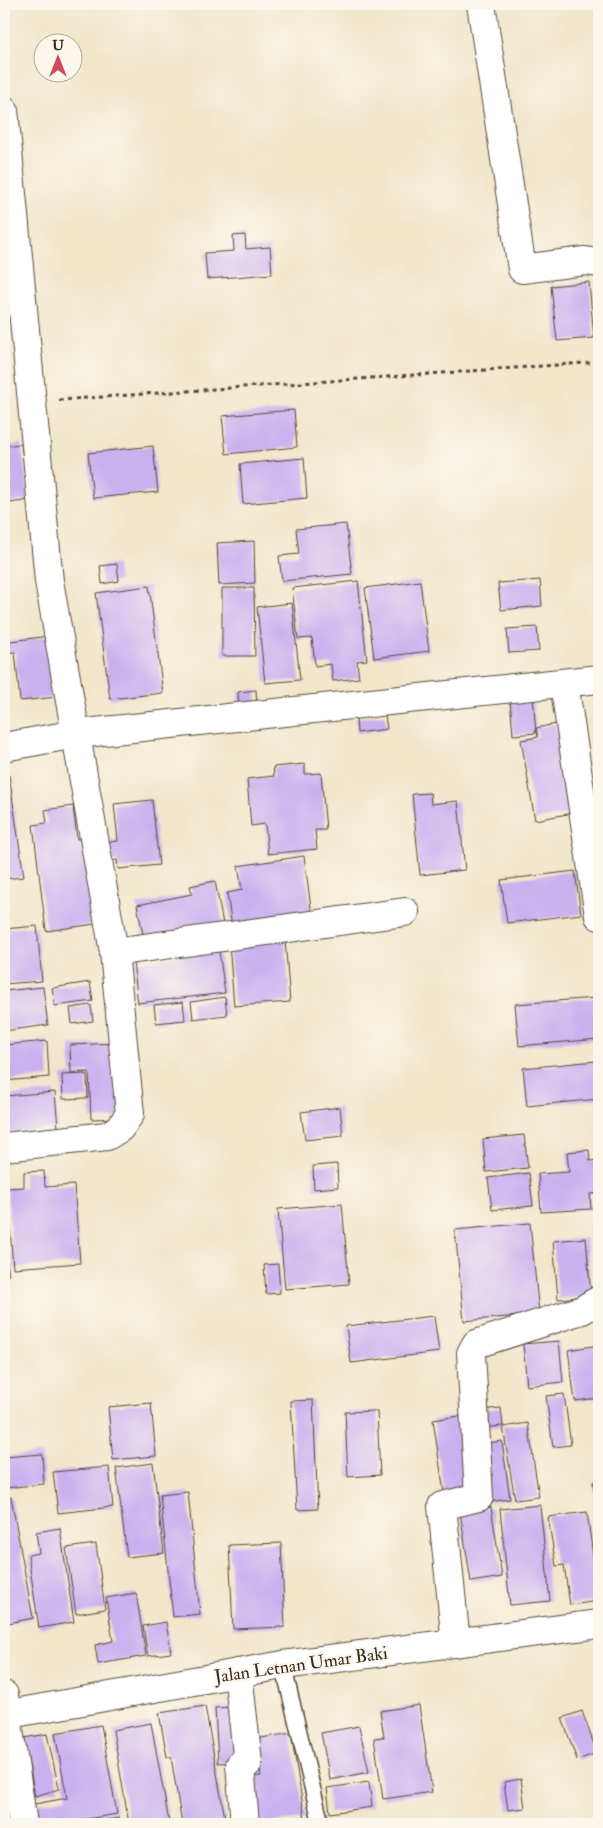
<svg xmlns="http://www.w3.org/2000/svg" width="603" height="1828" viewBox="0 0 603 1828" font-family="'IM FELL Double Pica',serif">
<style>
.building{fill:#c8b1ef}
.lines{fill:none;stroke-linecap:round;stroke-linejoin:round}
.lane-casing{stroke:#564638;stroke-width:18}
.street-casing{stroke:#564638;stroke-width:30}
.secondary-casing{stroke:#564638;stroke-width:30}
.path{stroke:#564638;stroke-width:3;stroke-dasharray:4 4;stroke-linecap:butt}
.lane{stroke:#fff;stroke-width:15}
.street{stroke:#fff;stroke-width:28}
.secondary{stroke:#fff;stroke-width:28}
.labels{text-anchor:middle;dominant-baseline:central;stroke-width:4.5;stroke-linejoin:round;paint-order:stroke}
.street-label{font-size:18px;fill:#3b2a1e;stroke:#fbf7ec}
</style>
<rect width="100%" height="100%" fill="#fbf7ec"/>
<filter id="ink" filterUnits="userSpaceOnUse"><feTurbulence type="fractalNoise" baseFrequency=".02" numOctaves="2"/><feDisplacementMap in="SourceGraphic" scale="10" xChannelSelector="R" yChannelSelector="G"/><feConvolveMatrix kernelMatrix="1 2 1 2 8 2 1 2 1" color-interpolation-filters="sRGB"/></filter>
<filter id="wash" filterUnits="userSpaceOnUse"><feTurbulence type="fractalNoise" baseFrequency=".0096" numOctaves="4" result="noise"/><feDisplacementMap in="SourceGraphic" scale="20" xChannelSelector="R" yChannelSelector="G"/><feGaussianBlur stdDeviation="1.12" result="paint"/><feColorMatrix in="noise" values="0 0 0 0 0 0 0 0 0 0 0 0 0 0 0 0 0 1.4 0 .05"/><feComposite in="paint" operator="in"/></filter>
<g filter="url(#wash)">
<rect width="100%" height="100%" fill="#f0e6ca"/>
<g id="blocks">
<!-- building -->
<g class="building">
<polygon points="245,235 246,249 270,247 272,274 207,279 205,253 234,251 233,236"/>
<polygon points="4,266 5,266 9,311 4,312"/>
<polygon points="589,282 594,338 557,341 551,286"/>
<polygon points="294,410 297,447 226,454 222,416"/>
<polygon points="21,444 29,500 4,504 4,446"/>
<polygon points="153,446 158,492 93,498 88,453"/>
<polygon points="304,458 307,498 243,504 240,464"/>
<polygon points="346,524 352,574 282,581 279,556 299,554 296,529"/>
<polygon points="254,541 255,583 219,585 217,543"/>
<polygon points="117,564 119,581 102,584 100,566"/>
<polygon points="540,580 542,606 501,610 498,583"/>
<polygon points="358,581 367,660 357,661 359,678 333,681 331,664 315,666 312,638 298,639 292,588"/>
<polygon points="420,581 429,651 374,658 365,588"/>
<polygon points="149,586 163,693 110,699 96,593"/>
<polygon points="222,588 254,588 255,656 222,656"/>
<polygon points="292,603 300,680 265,683 257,607"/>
<polygon points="537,627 539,651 509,653 507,629"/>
<polygon points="49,636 57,697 20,701 15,652 4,653 4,642"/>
<polygon points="256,690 257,706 239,708 238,692"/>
<polygon points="533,696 536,733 513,735 510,698"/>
<polygon points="385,715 387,729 357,733 356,718"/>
<polygon points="556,724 573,813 535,820 521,740 538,737 536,728"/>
<polygon points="305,764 305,774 321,773 326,830 315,830 317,849 268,854 265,824 251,826 247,779 274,776 273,767"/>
<polygon points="9,775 24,877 4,879 4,776"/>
<polygon points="430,793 431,804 458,801 465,870 420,875 412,794"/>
<polygon points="152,800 159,865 118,869 117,860 109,861 107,842 118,841 114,804"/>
<polygon points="73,806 77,839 91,837 102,923 46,931 33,825 47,823 45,810"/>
<polygon points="304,856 312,915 232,927 227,893 242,890 238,866"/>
<polygon points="575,871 581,914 507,923 501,880"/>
<polygon points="215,881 223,924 144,939 137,905 192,894 190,886"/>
<polygon points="37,926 42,981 4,984 4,929"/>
<polygon points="285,939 290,1002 234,1006 229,944"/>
<polygon points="219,951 225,993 138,1003 133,962"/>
<polygon points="90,982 93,1001 55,1006 52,988"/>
<polygon points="43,987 48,1025 4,1031 4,991"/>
<polygon points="225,997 227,1015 193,1019 191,1002"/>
<polygon points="596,998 599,1039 519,1046 515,1004"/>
<polygon points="183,1002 185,1020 156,1023 154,1005"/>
<polygon points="91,1005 93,1021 72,1024 70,1008"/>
<polygon points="47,1041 49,1077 4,1081 4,1045"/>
<polygon points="118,1043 121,1118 91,1119 89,1072 71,1073 70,1045"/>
<polygon points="596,1061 599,1099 527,1106 523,1068"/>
<polygon points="87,1074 88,1098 63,1099 62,1075"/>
<polygon points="55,1092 58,1128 4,1133 4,1096"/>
<polygon points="340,1107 343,1136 305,1140 301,1112"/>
<polygon points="524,1135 528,1168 486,1172 483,1139"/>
<polygon points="589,1150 590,1161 599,1160 599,1193 590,1194 591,1209 541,1212 538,1174 569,1172 567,1152"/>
<polygon points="337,1164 338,1187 314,1189 313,1166"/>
<polygon points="44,1171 45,1187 74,1185 80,1263 13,1268 7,1188 24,1187 24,1172"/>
<polygon points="529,1173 533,1206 492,1210 488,1178"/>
<polygon points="342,1204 349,1284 285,1289 278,1209"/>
<polygon points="530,1223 539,1314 464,1321 455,1230"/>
<polygon points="586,1238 591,1296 558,1299 553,1241"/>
<polygon points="4,1245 9,1275 4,1276"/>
<polygon points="278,1264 280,1293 266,1294 264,1265"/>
<polygon points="434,1316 439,1352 351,1363 346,1326"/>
<polygon points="559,1341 563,1382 527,1386 523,1344"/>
<polygon points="599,1345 599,1398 575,1401 568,1350"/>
<polygon points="564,1394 571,1445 553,1447 546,1396"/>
<polygon points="313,1400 318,1509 297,1510 291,1401"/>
<polygon points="151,1403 156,1456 113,1460 108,1407"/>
<polygon points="501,1408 503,1426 481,1428 480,1410"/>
<polygon points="377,1411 380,1475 348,1477 345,1412"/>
<polygon points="460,1416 471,1489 444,1493 433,1420"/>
<polygon points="528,1423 539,1497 515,1500 503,1427"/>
<polygon points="502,1441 510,1499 488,1502 480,1444"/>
<polygon points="42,1454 44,1484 4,1488 4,1457"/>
<polygon points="153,1463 164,1553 127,1557 116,1468"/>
<polygon points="109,1467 113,1507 58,1513 53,1472"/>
<polygon points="593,1482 599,1482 599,1519 598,1520"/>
<polygon points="188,1492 200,1614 173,1617 160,1495"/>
<polygon points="11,1497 33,1618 4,1624 4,1498"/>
<polygon points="540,1505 550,1601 510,1605 500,1509"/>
<polygon points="491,1507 502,1577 471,1582 460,1512"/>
<polygon points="587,1512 599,1601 570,1605 564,1565 556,1566 548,1517"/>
<polygon points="60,1528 74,1622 39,1628 28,1555 39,1553 36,1532"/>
<polygon points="281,1543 285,1627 233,1629 229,1545"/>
<polygon points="96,1544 105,1609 76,1614 66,1548"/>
<polygon points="136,1593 146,1656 98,1664 95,1645 113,1641 106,1598"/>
<polygon points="166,1622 171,1653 148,1656 143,1626"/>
<polygon points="419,1705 432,1792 383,1799 374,1738 384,1737 380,1711"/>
<polygon points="205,1706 226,1824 182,1824 171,1757 167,1757 159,1713"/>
<polygon points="237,1707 240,1762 218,1763 215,1708"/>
<polygon points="582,1711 597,1753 577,1760 562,1718"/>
<polygon points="151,1723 169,1822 159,1824 129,1824 113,1730"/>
<polygon points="101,1725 117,1814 75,1821 75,1824 33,1824 29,1805 67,1798 55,1733"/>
<polygon points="359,1726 369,1772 330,1780 321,1733"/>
<polygon points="291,1733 305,1819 257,1824 250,1777 261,1776 255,1739"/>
<polygon points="47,1734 59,1789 35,1796 24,1738"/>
<polygon points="521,1779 525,1808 508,1810 504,1782"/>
<polygon points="369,1782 372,1807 330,1813 327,1788"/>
<polygon points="120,1818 121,1824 87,1824 87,1823"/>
</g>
</g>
</g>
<g filter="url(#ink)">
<use href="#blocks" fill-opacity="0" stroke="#564638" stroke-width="1"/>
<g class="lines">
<!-- lane casing -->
<g class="lane-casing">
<polyline id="lane" points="283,1665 321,1824"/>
</g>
<!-- street casing -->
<g class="street-casing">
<g id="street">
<polyline points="481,4 522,269 585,261 599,263"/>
<polyline points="4,110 49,581 114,952 130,1114 120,1128 107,1136 4,1147"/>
<polyline points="564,683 599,916"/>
<polyline points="4,747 76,734 599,679"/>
<polyline points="114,952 405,912"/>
<polyline points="456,1643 442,1506 479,1497 471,1353 476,1344 582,1310 599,1300"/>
<polyline points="238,1673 248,1763 240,1765 245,1824"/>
<polyline points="4,1695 23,1824"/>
</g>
</g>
<!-- secondary casing -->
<g class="secondary-casing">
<polyline id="secondary" points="4,1715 283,1665 599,1624"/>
</g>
<!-- path -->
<polyline class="path" points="59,400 599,362"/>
<!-- lane -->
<use href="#lane" class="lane"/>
<!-- street -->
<use href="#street" class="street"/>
<!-- secondary -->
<use href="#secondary" class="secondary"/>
</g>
</g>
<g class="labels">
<!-- street labels -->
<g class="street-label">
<text transform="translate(301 1665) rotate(-8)">Jalan Letnan Umar Baki</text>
</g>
</g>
<!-- margin -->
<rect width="603" height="1828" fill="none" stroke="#fbf7ec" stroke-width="20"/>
<!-- north arrow -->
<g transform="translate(58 58)"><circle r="24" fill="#fbf7ec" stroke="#aea59a"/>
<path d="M0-4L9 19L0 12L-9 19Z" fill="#d1495b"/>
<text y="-8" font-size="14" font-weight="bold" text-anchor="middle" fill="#3b2a1e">U</text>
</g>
</svg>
